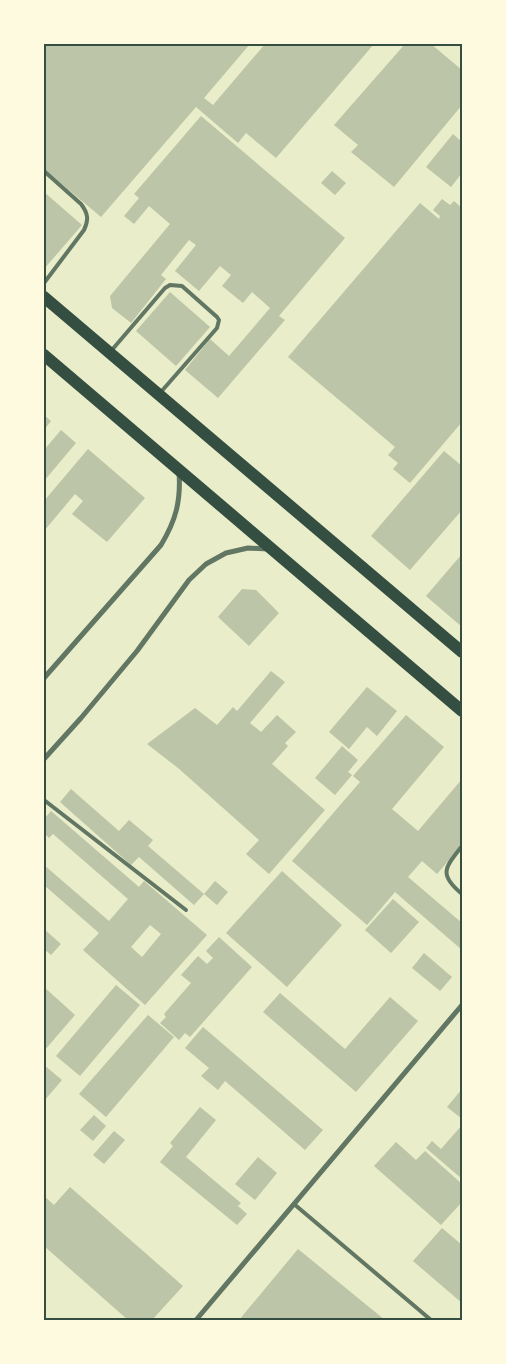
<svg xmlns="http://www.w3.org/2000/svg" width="506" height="1364" viewBox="0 0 506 1364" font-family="Literata,serif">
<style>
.building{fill:#bcc5a7;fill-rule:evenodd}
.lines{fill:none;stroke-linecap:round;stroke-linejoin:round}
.service{stroke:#617663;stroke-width:4}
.minor{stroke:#617663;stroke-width:5}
.primary{stroke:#344e41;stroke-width:12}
.neatline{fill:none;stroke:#344e41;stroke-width:2}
</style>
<rect width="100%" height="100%" fill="#e9edc9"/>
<!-- building -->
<g class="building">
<polygon points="44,44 250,44 204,98 213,105 265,44 374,44 276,158 246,133 238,143 196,107 101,217 44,169"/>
<polygon points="405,44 431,44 462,70 462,105 394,187 351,152 358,145 334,125"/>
<polygon points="201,116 345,238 279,316 285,320 218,398 185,370 210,339 229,356 270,308 252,292 243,303 222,286 231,275 220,266 199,291 175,271 196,245 189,240 161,275 166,279 131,323 112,308 110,296 170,224 149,206 134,224 124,216 139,198 134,194"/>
<polygon points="453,134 462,142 462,173 451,187 426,167"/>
<polygon points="332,171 346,183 335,195 321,183"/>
<polygon points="44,192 82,225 44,269"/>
<polygon points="442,199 450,205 454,201 462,208 462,422 410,483 393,469 398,463 388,455 395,447 288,357 420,203 439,219 440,216 433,210"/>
<polygon points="170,292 210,327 176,366 136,331"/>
<polygon points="44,415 51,421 44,430"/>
<polygon points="61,430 76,443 44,481 44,450"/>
<polygon points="88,449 145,498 107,542 72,514 83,501 75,494 44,531 44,501"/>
<polygon points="444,451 462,466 462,510 410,570 371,536"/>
<polygon points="462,554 462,627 426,596"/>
<polygon points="242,589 256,590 279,613 249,646 218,617"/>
<polygon points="271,671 285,682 250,723 261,732 277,715 296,732 285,743 288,746 272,764 325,810 269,874 246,854 259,840 178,768 147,744 195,708 217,725 233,707 237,711"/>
<polygon points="367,687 397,711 377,736 367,727 349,749 329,732"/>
<polygon points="406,715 444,747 392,809 418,831 462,779 462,845 437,874 422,861 408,877 462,923 462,950 395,892 367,925 292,861 360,782 353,776"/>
<polygon points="342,746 358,760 348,772 352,775 335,795 315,778"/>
<polygon points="71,789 119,831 129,820 153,840 148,846 204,894 194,905 139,857 131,865 60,802"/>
<path d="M 51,811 L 139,887 L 144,881 L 207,935 L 145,1005 L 83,950 L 99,933 L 44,885 L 44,865 L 109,921 L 128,899 L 53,834 L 49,838 L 44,833 L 44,819 ZM 150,925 L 161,934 L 142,957 L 131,947 Z"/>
<polygon points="282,871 342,925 287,987 226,933"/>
<polygon points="215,881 228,892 217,905 204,894"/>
<polygon points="393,899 419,922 391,953 365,930"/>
<polygon points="44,929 61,944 51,955 44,949"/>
<polygon points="219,937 252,967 190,1037 185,1033 179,1040 160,1023 166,1017 164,1014 191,983 181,975 198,956 207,964 213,958 206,951"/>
<polygon points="424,953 452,977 440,991 412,968"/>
<polygon points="116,985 140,1005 80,1076 56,1056"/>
<polygon points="44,987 75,1015 44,1051"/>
<polygon points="280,993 345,1049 390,997 418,1021 356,1092 263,1012"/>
<polygon points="148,1015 174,1037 106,1117 79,1094"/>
<polygon points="203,1027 323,1130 305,1150 225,1081 218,1090 201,1076 209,1068 185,1048"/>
<polygon points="44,1065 62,1080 44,1101"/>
<polygon points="462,1089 462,1119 447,1107"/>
<polygon points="200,1107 216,1120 186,1157 241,1203 238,1206 247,1214 237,1225 160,1162 173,1146 170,1143"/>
<polygon points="94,1115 106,1126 93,1141 80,1130"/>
<polygon points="462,1125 462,1179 426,1148 432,1141 441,1149"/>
<polygon points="114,1131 125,1140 104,1164 93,1155"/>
<polygon points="396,1142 416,1160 425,1151 462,1184 462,1202 441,1225 374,1166"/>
<polygon points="258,1157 277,1173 255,1200 235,1184"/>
<polygon points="70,1187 183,1286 152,1320 128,1320 44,1246 44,1196 54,1205"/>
<polygon points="442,1228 462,1245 462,1303 413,1261"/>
<polygon points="298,1249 385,1320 239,1320"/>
</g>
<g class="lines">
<!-- service -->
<g class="service">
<path d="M 44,171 L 81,204 C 88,213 89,220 84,230 L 44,283"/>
<polyline points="111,351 165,288 170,285 182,286 217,317 219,320 217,328 160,393"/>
<polyline points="44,800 186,910"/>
<path d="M 462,846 C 445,868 438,874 462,894"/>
<polyline points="294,1204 431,1320"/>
</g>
<!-- minor -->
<g class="minor">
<path d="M 44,678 L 161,545 C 176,520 181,501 179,472"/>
<polyline points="44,759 81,718 137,651 189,580 206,564 226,553 248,548 268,549"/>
<polyline points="196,1320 462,1005"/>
</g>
<!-- primary -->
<g class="primary">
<polyline points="44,297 462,652"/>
<polyline points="44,355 462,711"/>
</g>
</g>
<!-- border -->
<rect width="506" height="1364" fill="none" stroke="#fefae0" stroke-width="90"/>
<rect x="45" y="45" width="416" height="1274" class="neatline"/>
</svg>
